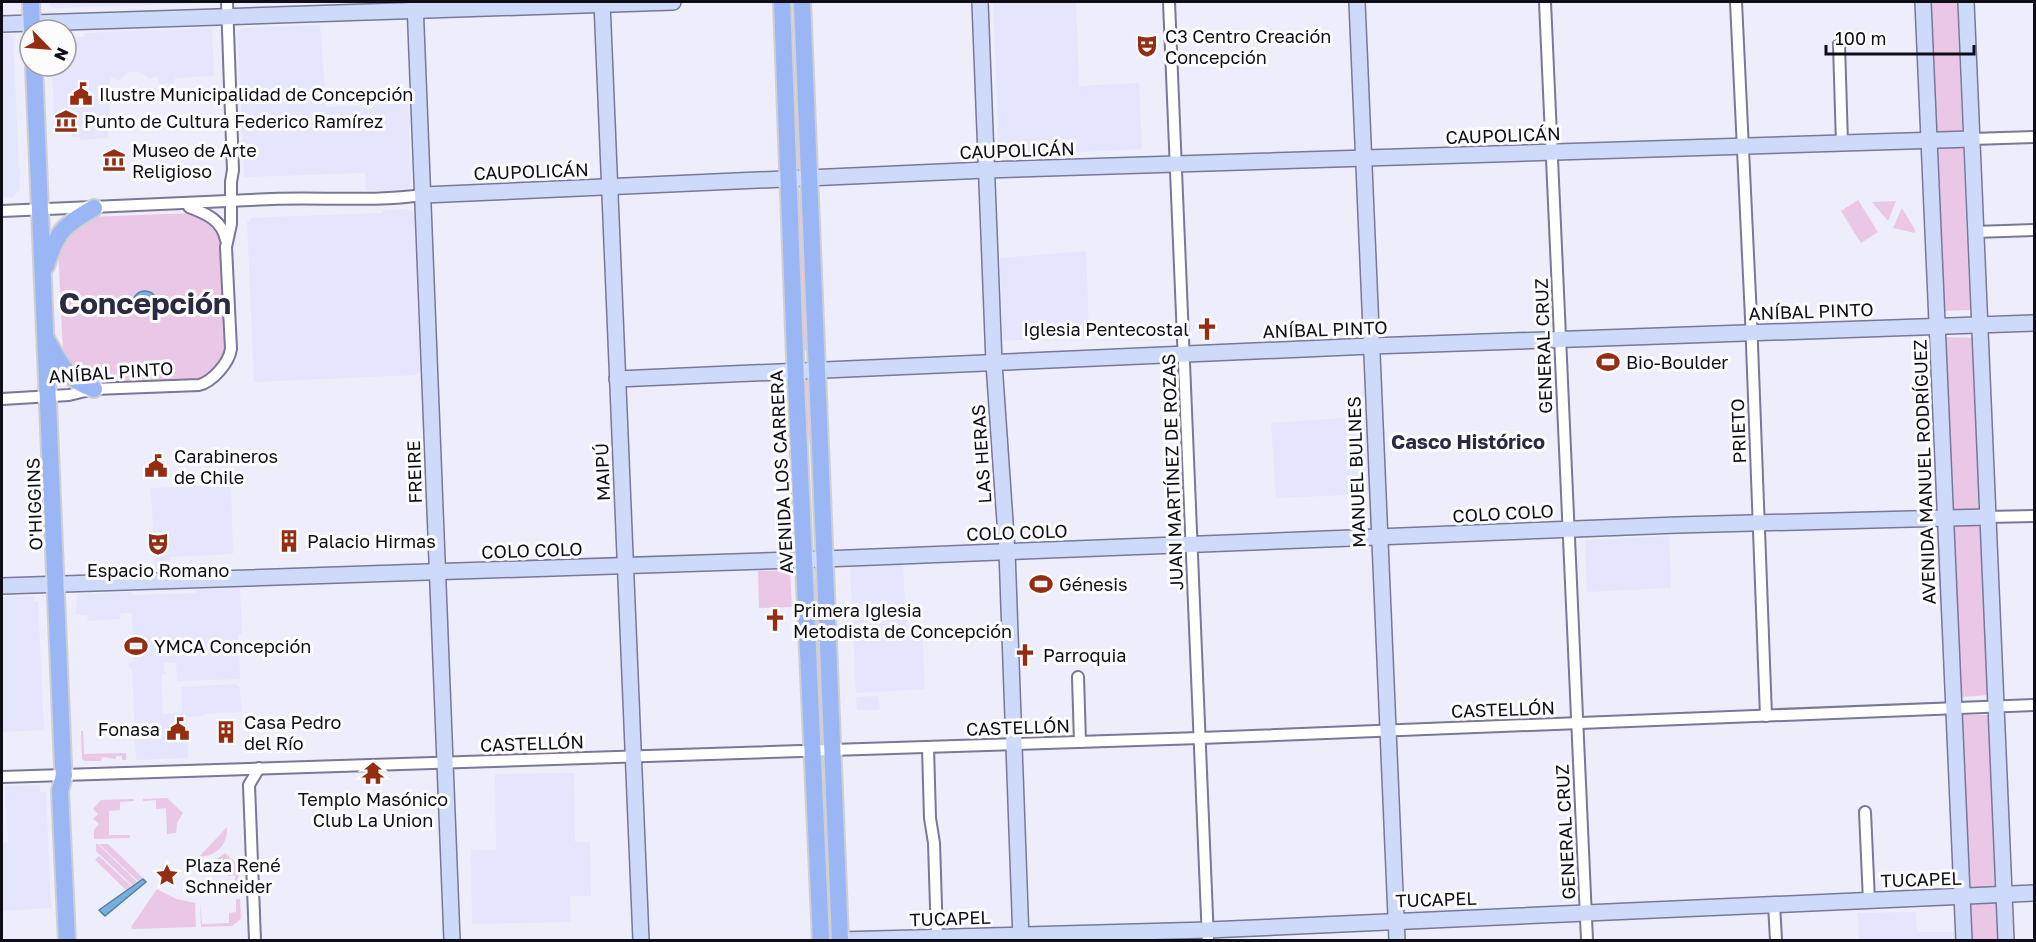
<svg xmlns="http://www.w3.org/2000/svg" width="2036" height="942" viewBox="0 0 2036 942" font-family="'Golos Text',sans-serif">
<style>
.built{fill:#e5e5fe}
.green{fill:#eac7e6}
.water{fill:#76b0dd;stroke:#577fa2;stroke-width:1.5}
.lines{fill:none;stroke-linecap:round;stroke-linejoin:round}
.street-casing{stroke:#797896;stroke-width:14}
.secondary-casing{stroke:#797896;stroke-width:18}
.primary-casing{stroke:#cfcfd1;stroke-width:20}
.street{stroke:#fff;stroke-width:10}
.secondary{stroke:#cddafa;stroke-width:15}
.primary{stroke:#9bb6f5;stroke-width:16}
.labels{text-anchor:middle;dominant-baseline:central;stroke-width:6;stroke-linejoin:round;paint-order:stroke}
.poi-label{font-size:18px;fill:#0e0d18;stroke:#fcfcfc;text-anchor:start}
.street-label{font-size:18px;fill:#0e0d18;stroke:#fcfcfc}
.neighbourhood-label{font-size:20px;font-weight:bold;fill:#2b2a43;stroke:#fcfcfc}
.town-label{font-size:30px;font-weight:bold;fill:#2b2a43;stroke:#fcfcfc}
</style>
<rect width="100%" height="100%" fill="#ededfb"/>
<!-- built -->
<g class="built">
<polygon points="50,2 209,2 209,3 53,8 50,6"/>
<polygon points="993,2 1076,2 1079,86 1139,83 1142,149 999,156"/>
<polygon points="320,25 326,107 408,103 411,183 408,189 366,191 365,173 244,177 238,33 242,28"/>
<polygon points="212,28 214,76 175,78 174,83 159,84 157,76 149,79 144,74 137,71 126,73 119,81 111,77 109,88 110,131 108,132 108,138 80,140 79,137 72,137 71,126 62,126 62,120 54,120 52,66 66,66 66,38 84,37 85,33"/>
<polygon points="2,34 10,34 13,37 20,189 13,197 2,197"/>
<polygon points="409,209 414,213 420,371 416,375 254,382 247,221 250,221 250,218 382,213 382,210"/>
<polygon points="1086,251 1089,336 1002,341 1000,258"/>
<polygon points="1357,417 1366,419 1370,494 1276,498 1271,423"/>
<polygon points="231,485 233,554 169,557 169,572 155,572 151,488"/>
<polygon points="1669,536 1671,588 1587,592 1585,540"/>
<polygon points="903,564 906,625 922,625 925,689 856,693 850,566"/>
<polygon points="240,588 242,634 238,635 240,679 177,681 176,663 164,663 164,671 167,674 161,674 163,714 182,713 181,687 236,684 240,688 241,712 204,714 202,716 187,717 188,758 136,760 132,669 129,669 128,662 134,661 132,613 121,613 120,619 88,621 87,615 76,615 77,596 81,594 131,592 132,595 196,593 196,590"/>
<polygon points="34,596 34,601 38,601 44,730 2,732 2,597"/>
<polygon points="878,696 880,710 857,710 856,697"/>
<polygon points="574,773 575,842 590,842 591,896 570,896 571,922 472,924 471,850 496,850 495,774"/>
<polygon points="40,785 40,792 46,792 51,908 2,911 2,843 8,842 5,786"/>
<polygon points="1916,912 1917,932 1955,932 1955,940 1859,940 1858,913"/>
</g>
<!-- green -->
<g class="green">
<polygon points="1929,2 1957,2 1970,310 1939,311"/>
<polygon points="791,5 796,105 802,168 800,169 797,168 796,166"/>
<polygon points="799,190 802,193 807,350 804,352 797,191"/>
<polygon points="1858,200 1878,232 1861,243 1841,211"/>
<polygon points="1896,201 1888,221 1872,202"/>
<polygon points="1902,208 1915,230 1915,233 1893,228"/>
<polygon points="194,213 207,217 222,236 227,350 223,359 201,381 98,386 82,381 63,353 58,246 88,217"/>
<polygon points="1942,337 1975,338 1989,695 1962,697"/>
<polygon points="808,376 810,378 816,549 811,456 806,418 804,378"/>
<polygon points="790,570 792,607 759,608 758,571"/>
<polygon points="818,577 825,729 820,730 813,580"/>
<polygon points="1961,715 1991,715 1998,940 1971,940"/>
<polygon points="81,731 83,731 84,754 126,753 126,760 122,760 122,756 116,756 116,759 102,757 101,761 84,761 82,759"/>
<polygon points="167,798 183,813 177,823 176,833 167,834 166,808 156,809 156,800 143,801 143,799"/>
<polygon points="134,799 134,801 120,802 120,810 109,811 109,835 130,835 130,838 94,839 94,830 99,824 93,819 98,814 93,809 101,800"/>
<path d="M 227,827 C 228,844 217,856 199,857 Z"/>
<polygon points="96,844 98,844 137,882 132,885 96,851"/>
<polygon points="99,844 108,844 143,878 138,881"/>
<polygon points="225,853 239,866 238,889 236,889 235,875 228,876 227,865 201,866 201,863 214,861"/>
<polygon points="99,856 131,886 126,890 95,860"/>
<polygon points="157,889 176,899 195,903 196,927 133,929 131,927"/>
<polygon points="236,899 240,899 241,919 232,926 201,927 200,902 202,924 229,923 229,913 236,912"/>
</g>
<!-- water -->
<g class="water">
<circle cx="145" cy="303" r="12"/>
<polygon points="143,879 146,882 105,916 99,910"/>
</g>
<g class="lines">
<!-- street casing -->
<g class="street-casing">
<g id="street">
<polyline points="1169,2 1208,940"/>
<polyline points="1545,2 1587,940"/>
<polyline points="1736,2 1751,318 1766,716"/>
<polyline points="1839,44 1842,144"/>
<polyline points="1972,139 2034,137"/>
<path d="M 189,207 C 207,214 222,220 226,240"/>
<path d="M 2,211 C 92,207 182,203 272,199 C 323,197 373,202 423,195"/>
<polyline points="1975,232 2034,230"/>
<path d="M 2,399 L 69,395 L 94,389 L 199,385 C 212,382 229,363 231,349 L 226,247 L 231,224 L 231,182 L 233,170 L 227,2"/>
<polyline points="1987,517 2034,516"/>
<polyline points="1078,677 1080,742"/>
<polyline points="928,747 930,818 934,843 937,938"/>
<polyline points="2,777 1200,738 2034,705"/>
<polyline points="1865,812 1869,901"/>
<polyline points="1774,904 1776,940"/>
<polyline points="255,940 249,785 259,768"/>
</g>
</g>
<!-- secondary casing -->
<g class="secondary-casing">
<g id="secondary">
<polyline points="415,2 452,940"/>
<polyline points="602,2 641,940"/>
<polyline points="980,2 994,363 1007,551 1021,940"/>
<polyline points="1357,2 1397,940"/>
<polyline points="1923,2 1964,940"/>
<polyline points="1966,2 2006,940"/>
<polyline points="2,24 673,2"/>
<polyline points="423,195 986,170 1972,139"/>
<polyline points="617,379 1371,346 2034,323"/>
<polyline points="2,586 824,559 1677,525 1987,517"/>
<polyline points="839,940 1208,930 2034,893"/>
</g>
</g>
<!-- primary casing -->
<g class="primary-casing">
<g id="primary">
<polyline points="31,2 32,30"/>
<polyline points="782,2 796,383 821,940"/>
<polyline points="802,2 840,940"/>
<polyline points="34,66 63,765 64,775 60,791 67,940"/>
<path d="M 46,266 C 57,231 63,226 94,208"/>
<path d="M 47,340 C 59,362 69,382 94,389"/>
</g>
</g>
<!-- street -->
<use href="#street" class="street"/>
<!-- secondary -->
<use href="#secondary" class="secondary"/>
<!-- primary -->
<use href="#primary" class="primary"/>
</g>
<!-- icons -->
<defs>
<g id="theatre-bare" transform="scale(1.8)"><path d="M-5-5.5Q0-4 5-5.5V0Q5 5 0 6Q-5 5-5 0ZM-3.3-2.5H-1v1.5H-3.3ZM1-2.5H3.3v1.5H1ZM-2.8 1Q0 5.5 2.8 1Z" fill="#952d12" stroke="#fcfcfc" stroke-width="2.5" paint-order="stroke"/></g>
<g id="civic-bare" transform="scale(1.8)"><path d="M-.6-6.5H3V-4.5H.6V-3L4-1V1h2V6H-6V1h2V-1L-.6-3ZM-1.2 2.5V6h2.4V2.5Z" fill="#952d12" stroke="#fcfcfc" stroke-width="2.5" paint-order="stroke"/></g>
<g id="museum-bare" transform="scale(1.8)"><path d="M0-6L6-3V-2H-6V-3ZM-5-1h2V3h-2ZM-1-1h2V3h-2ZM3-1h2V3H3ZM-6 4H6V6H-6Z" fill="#952d12" stroke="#fcfcfc" stroke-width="2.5" paint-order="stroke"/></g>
<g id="church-bare" transform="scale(1.8)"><path d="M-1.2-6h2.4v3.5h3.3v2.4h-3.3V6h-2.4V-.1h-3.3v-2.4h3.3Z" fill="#952d12" stroke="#fcfcfc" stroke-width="2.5" paint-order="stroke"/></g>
<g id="stadium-bare" transform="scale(1.8)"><path d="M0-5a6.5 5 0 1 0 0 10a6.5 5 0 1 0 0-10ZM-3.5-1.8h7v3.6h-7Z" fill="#952d12" stroke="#fcfcfc" stroke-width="2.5" paint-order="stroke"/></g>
<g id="building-bare" transform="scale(1.8)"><path d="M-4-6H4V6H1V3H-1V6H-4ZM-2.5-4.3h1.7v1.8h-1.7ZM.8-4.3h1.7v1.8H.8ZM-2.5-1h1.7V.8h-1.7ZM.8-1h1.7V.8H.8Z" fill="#952d12" stroke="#fcfcfc" stroke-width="2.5" paint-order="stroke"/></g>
<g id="temple-bare" transform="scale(1.8)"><path d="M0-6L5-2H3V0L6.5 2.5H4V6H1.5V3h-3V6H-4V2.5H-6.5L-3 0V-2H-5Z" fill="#952d12" stroke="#fcfcfc" stroke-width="2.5" paint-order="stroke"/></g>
<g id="sight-bare" transform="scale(1.8)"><path d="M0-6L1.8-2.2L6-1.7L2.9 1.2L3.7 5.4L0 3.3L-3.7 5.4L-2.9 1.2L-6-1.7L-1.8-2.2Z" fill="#952d12" stroke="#fcfcfc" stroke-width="2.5" paint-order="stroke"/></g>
</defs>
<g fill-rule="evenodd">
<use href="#theatre-bare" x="1147" y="46"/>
<use href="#civic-bare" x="81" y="94"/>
<use href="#museum-bare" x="66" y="121"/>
<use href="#museum-bare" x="114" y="160"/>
<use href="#church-bare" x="1207" y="329"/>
<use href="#stadium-bare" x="1608" y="362"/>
<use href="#civic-bare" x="156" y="466"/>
<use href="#building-bare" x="289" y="541"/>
<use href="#theatre-bare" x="158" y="544"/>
<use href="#stadium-bare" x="1041" y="584"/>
<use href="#church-bare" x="775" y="620"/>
<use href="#stadium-bare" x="136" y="646"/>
<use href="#church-bare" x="1025" y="655"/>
<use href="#civic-bare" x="178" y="729"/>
<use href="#building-bare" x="226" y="732"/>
<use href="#temple-bare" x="373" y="773"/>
<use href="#sight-bare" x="167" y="875"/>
</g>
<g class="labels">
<!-- poi labels -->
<g class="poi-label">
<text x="1165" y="36">C3 Centro Creación<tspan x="1165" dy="21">Concepción</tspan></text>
<text x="99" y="94">Ilustre Municipalidad de Concepción</text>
<text x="84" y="121">Punto de Cultura Federico Ramírez</text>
<text x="132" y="150">Museo de Arte<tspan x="132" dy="21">Religioso</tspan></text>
<text x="1189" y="329" text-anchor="end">Iglesia Pentecostal</text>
<text x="1626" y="362">Bio-Boulder</text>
<text x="174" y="456">Carabineros<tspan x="174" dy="21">de Chile</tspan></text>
<text x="307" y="541">Palacio Hirmas</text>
<text x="158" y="570" text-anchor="middle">Espacio Romano</text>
<text x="1059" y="584">Génesis</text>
<text x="793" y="610">Primera Iglesia<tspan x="793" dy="21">Metodista de Concepción</tspan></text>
<text x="154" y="646">YMCA Concepción</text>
<text x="1043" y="655">Parroquia</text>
<text x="244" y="722">Casa Pedro<tspan x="244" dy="21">del Río</tspan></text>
<text x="160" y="729" text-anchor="end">Fonasa</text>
<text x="373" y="799" text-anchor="middle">Templo Masónico<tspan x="373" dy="21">Club La Union</tspan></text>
<text x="185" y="865">Plaza René<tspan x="185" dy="21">Schneider</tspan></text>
</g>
<!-- street labels -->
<g class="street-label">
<text transform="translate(1503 135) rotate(-2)">CAUPOLICÁN</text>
<text transform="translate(1017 150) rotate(-2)">CAUPOLICÁN</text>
<text transform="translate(531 171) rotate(-2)">CAUPOLICÁN</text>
<text transform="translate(1811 311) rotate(-2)">ANÍBAL PINTO</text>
<text transform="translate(1325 329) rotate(-2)">ANÍBAL PINTO</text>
<text transform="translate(1543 346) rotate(-92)">GENERAL CRUZ</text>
<text transform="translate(111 372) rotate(-4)">ANÍBAL PINTO</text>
<text transform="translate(1738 431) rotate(-92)">PRIETO</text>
<text transform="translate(981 454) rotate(-94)">LAS HERAS</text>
<text transform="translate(414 472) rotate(-92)">FREIRE</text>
<text transform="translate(602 472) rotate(-92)">MAIPÚ</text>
<text transform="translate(781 472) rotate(-93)">AVENIDA LOS CARRERA</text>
<text transform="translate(1172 472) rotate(-92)">JUAN MARTÍNEZ DE ROZAS</text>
<text transform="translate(1356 472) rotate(-92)">MANUEL BULNES</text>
<text transform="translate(1924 472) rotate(-92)">AVENIDA MANUEL RODRÍGUEZ</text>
<text transform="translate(34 504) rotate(-92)">O'HIGGINS</text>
<text transform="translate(1503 513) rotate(-3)">COLO COLO</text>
<text transform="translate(1017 532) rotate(-2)">COLO COLO</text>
<text transform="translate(532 550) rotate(-2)">COLO COLO</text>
<text transform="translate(1503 709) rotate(-2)">CASTELLÓN</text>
<text transform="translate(1018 727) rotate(-2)">CASTELLÓN</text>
<text transform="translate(532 743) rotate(-2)">CASTELLÓN</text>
<text transform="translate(1565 832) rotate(-93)">GENERAL CRUZ</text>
<text transform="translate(1921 879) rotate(-2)">TUCAPEL</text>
<text transform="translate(1436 899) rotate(-2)">TUCAPEL</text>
<text transform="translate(950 918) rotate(-2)">TUCAPEL</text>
</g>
<!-- neighbourhood labels -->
<g class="neighbourhood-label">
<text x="1468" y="441">Casco Histórico</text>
</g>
<!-- town labels -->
<g class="town-label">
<text x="145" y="303">Concepción</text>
</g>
</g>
<!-- border -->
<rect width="2036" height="942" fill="none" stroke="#0e0d18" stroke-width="6"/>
<!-- north arrow -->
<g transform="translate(48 48) rotate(115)"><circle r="28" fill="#fcfcfc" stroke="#9d9ca1" stroke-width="1.5"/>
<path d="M0-4.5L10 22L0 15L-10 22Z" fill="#952d12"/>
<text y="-9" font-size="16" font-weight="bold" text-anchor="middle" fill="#0e0d18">N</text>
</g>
<!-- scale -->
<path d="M1826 45v9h148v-9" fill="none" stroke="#0e0d18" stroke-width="3"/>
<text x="1835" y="45" font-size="18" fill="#0e0d18" stroke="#fcfcfc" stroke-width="4.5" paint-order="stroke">100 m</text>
</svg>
